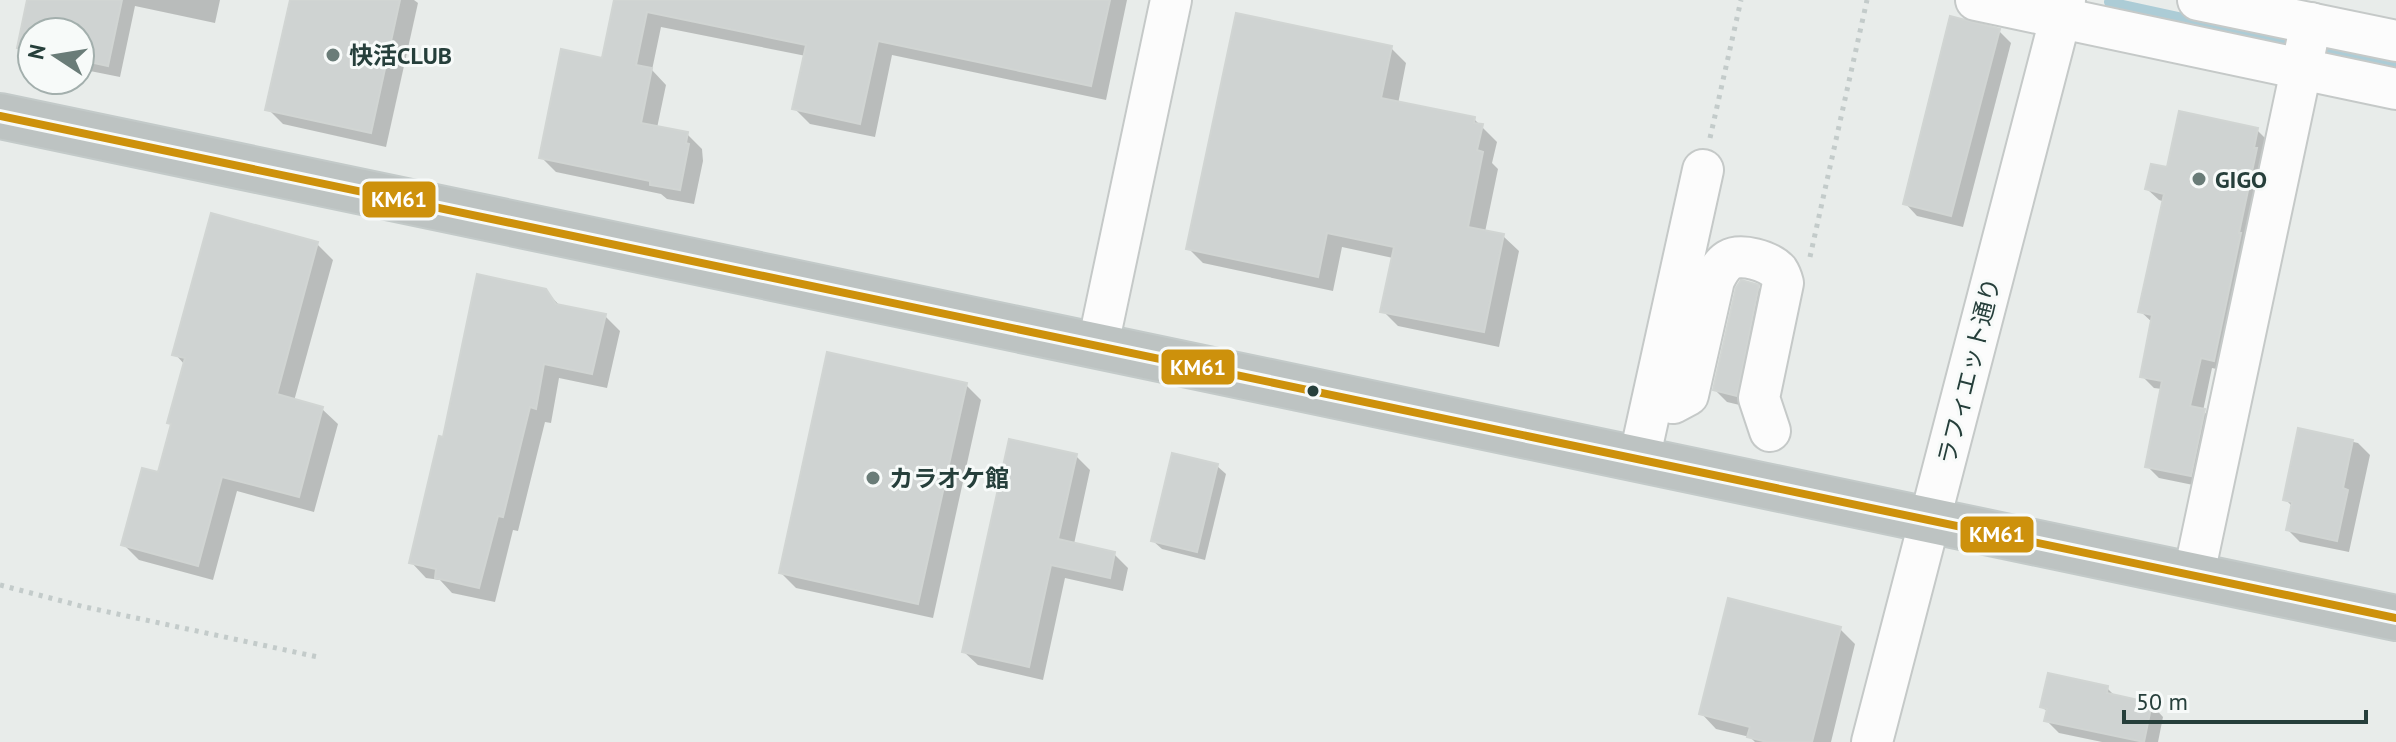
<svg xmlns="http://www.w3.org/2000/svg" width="2396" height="742" viewBox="0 0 2396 742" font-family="'PT Sans','Noto Sans JP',sans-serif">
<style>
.shadow{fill:#0003}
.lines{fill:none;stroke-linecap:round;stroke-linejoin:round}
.stream{stroke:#acccd6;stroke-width:10}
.building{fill:#cfd3d2;stroke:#d1d5d3;stroke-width:2}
.minor-casing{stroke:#c5c9c8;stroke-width:44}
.highway-casing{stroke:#c3cac9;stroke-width:48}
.path{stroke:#c3cbca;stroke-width:5;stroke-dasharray:4 6;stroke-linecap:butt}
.minor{stroke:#fcfcfc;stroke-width:40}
.highway{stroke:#bdc3c2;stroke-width:44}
.bus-1-casing{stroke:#f7faf9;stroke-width:14}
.bus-1{stroke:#cd910c;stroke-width:8}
.poi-dot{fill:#6a7c78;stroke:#f7faf9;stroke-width:3}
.bus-dot{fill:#263f3b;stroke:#f7faf9;stroke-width:3}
.labels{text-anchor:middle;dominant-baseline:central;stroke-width:6;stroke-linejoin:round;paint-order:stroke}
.poi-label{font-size:24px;font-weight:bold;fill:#263f3b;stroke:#f7faf9;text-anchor:start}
.street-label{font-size:24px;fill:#263f3b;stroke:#f7faf9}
.line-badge{stroke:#f7faf9;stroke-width:3}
.badge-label{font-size:22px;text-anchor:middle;font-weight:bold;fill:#fff}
</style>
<rect width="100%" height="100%" fill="#e8ecea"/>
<!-- shadow -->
<g class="shadow">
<polygon points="29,0 220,0 215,23 135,6 120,77 80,69 80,32 32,32 32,60 19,47"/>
<polygon points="292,0 414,0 418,3 386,147 283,124 268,109"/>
<polygon points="616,0 1127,0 1106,100 892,55 875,137 810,124 795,109 806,56 661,27 652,70 666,85 657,128 687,134 702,149 703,161 694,204 667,199 661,194 556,172 541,157 604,60"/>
<polygon points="1999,31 2011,43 1963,227 1917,216 1905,203"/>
<polygon points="1391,48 1406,63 1398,104 1474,119 1497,142 1492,163 1498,169 1485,232 1503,236 1519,251 1499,347 1398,326 1383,311 1393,258 1342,247 1333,291 1203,263 1188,248"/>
<polygon points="2257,130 2269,142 2225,371 2212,368 2203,411 2216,423 2203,487 2159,478 2147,466 2162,389 2154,388 2142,376 2153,323 2140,311 2165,202 2159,200 2147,189 2168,170"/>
<polygon points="317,244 333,260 294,401 322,409 338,424 314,512 237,491 213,580 139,560 124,545 159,475 185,365 175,354"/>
<polygon points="1758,287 1770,299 1748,407 1727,402 1715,390"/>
<polygon points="545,290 561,307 605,316 620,331 607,388 559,378 551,423 545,422 518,531 513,530 495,602 452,593 440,580 426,578 411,562 444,439"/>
<polygon points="966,385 981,400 933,618 796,588 781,573"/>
<polygon points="2300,430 2358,443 2370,455 2349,552 2300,542 2288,530 2293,507 2285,499"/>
<polygon points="1076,456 1090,470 1074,544 1114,554 1128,568 1123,591 1065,578 1043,680 978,665 964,652"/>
<polygon points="1217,466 1226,474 1205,560 1162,549 1153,541"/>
<polygon points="1840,629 1855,644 1831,742 1755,742 1750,737 1716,729 1701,713"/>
<polygon points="2107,688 2116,697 2151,704 2163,717 2158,742 2102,742 2059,733 2046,720 2048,712 2042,707"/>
</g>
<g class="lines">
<!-- stream -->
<g class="stream">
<polyline points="2109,2 2298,43"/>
<polyline points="2314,47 2396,65"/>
</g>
</g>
<!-- building -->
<g class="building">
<polygon points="27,0 122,0 108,66 80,60 80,32 32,32 32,51 17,48"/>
<polygon points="290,0 400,0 371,133 265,110"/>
<polygon points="614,0 1110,0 1091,86 878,41 860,124 792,109 806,45 647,12 636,65 652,68 641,123 688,132 686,143 689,144 680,190 650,185 650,181 539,158 561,49 602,58"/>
<polygon points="1236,13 1392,46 1381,98 1475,117 1474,123 1483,124 1477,150 1483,152 1468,227 1504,234 1484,332 1380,312 1394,247 1327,233 1318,277 1186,249"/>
<polygon points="1950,16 2000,29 1951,216 1903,204"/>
<polygon points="2179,111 2258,128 2254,148 2257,148 2239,233 2241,233 2214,361 2201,358 2190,406 2205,409 2191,476 2145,467 2162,381 2140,377 2152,315 2138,312 2164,194 2145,189 2151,164 2167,167"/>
<polygon points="211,213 318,242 277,394 323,407 299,497 222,477 198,566 121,545 142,468 158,472 171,424 167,423 185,358 172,355"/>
<polygon points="477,274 546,289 556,304 606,314 592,374 544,364 536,409 530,407 503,517 498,516 479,588 435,578 436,569 409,563 439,436 443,437"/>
<polygon points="1741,280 1759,285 1737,396 1713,390 1736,288"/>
<polygon points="827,352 967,383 918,604 779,573"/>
<polygon points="2298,428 2353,440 2343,488 2348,490 2337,541 2286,530 2292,502 2283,500"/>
<polygon points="1009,439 1077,454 1058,539 1115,552 1110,578 1051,565 1029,667 962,652"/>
<polygon points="1172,453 1218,464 1197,552 1151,541"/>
<polygon points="1728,598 1841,627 1812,742 1767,742 1747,737 1750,727 1699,714"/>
<polygon points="2048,673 2108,686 2107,693 2152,703 2144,742 2044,721 2047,709 2040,707"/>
</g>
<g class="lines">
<!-- minor casing -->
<g class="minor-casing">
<g id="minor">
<polyline points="1976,0 2396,89"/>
<polyline points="2198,0 2396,41"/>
<polyline points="1098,345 1171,0"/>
<path d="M 1673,403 L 1688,395 L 1714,280 C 1718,272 1721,265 1729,260 C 1741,253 1769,261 1778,271 C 1780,274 1782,279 1783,283 L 1759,398 L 1770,431"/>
<polyline points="1639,460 1703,170"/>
<polyline points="2194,574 2311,23"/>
<polyline points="1872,742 2065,0"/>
</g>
</g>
<!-- highway casing -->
<g class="highway-casing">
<polyline id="highway" points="0,116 2396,618"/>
</g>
<!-- path -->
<g class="path">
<polyline points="1710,138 1741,0"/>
<polyline points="1810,257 1867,0"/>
<polyline points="0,585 85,607 318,657"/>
</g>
<!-- minor -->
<use href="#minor" class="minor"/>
<!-- highway -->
<use href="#highway" class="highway"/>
<!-- bus-1 casing -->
<g class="bus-1-casing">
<polyline id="bus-1" points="0,116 2396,618"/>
</g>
<!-- bus-1 -->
<use href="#bus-1" class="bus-1"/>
</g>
<!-- markers -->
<g class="poi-dot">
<circle cx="333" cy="55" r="8"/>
<circle cx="2199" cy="179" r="8"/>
<circle cx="873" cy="478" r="8"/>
</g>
<circle class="bus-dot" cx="1313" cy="391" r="7"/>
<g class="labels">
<!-- poi labels -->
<g class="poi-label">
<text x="349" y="55">快活CLUB</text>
<text x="2215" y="179">GIGO</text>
<text x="889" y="478">カラオケ館</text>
</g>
<!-- street labels -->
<g class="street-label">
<text transform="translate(1969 371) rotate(-76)">ラフィエット通り</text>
</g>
</g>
<g class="line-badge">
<rect x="361" y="180" width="76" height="39" rx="8" fill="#cd910c"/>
<rect x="1160" y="348" width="76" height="38" rx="8" fill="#cd910c"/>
<rect x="1959" y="515" width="76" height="39" rx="8" fill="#cd910c"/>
</g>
<g class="badge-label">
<text x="399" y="207">KM61</text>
<text x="1198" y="375">KM61</text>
<text x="1997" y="542">KM61</text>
</g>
<!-- north arrow -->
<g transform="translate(56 56) rotate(282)"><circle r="38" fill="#f7faf9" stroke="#a3afad" stroke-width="2"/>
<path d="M0-6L14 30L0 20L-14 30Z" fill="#6a7c78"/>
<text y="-12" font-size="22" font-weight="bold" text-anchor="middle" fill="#263f3b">N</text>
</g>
<!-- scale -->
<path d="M2124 710v12h242v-12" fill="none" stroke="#263f3b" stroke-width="4"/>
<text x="2136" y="710" font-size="24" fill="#263f3b" stroke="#f7faf9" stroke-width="6" paint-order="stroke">50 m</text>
</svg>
